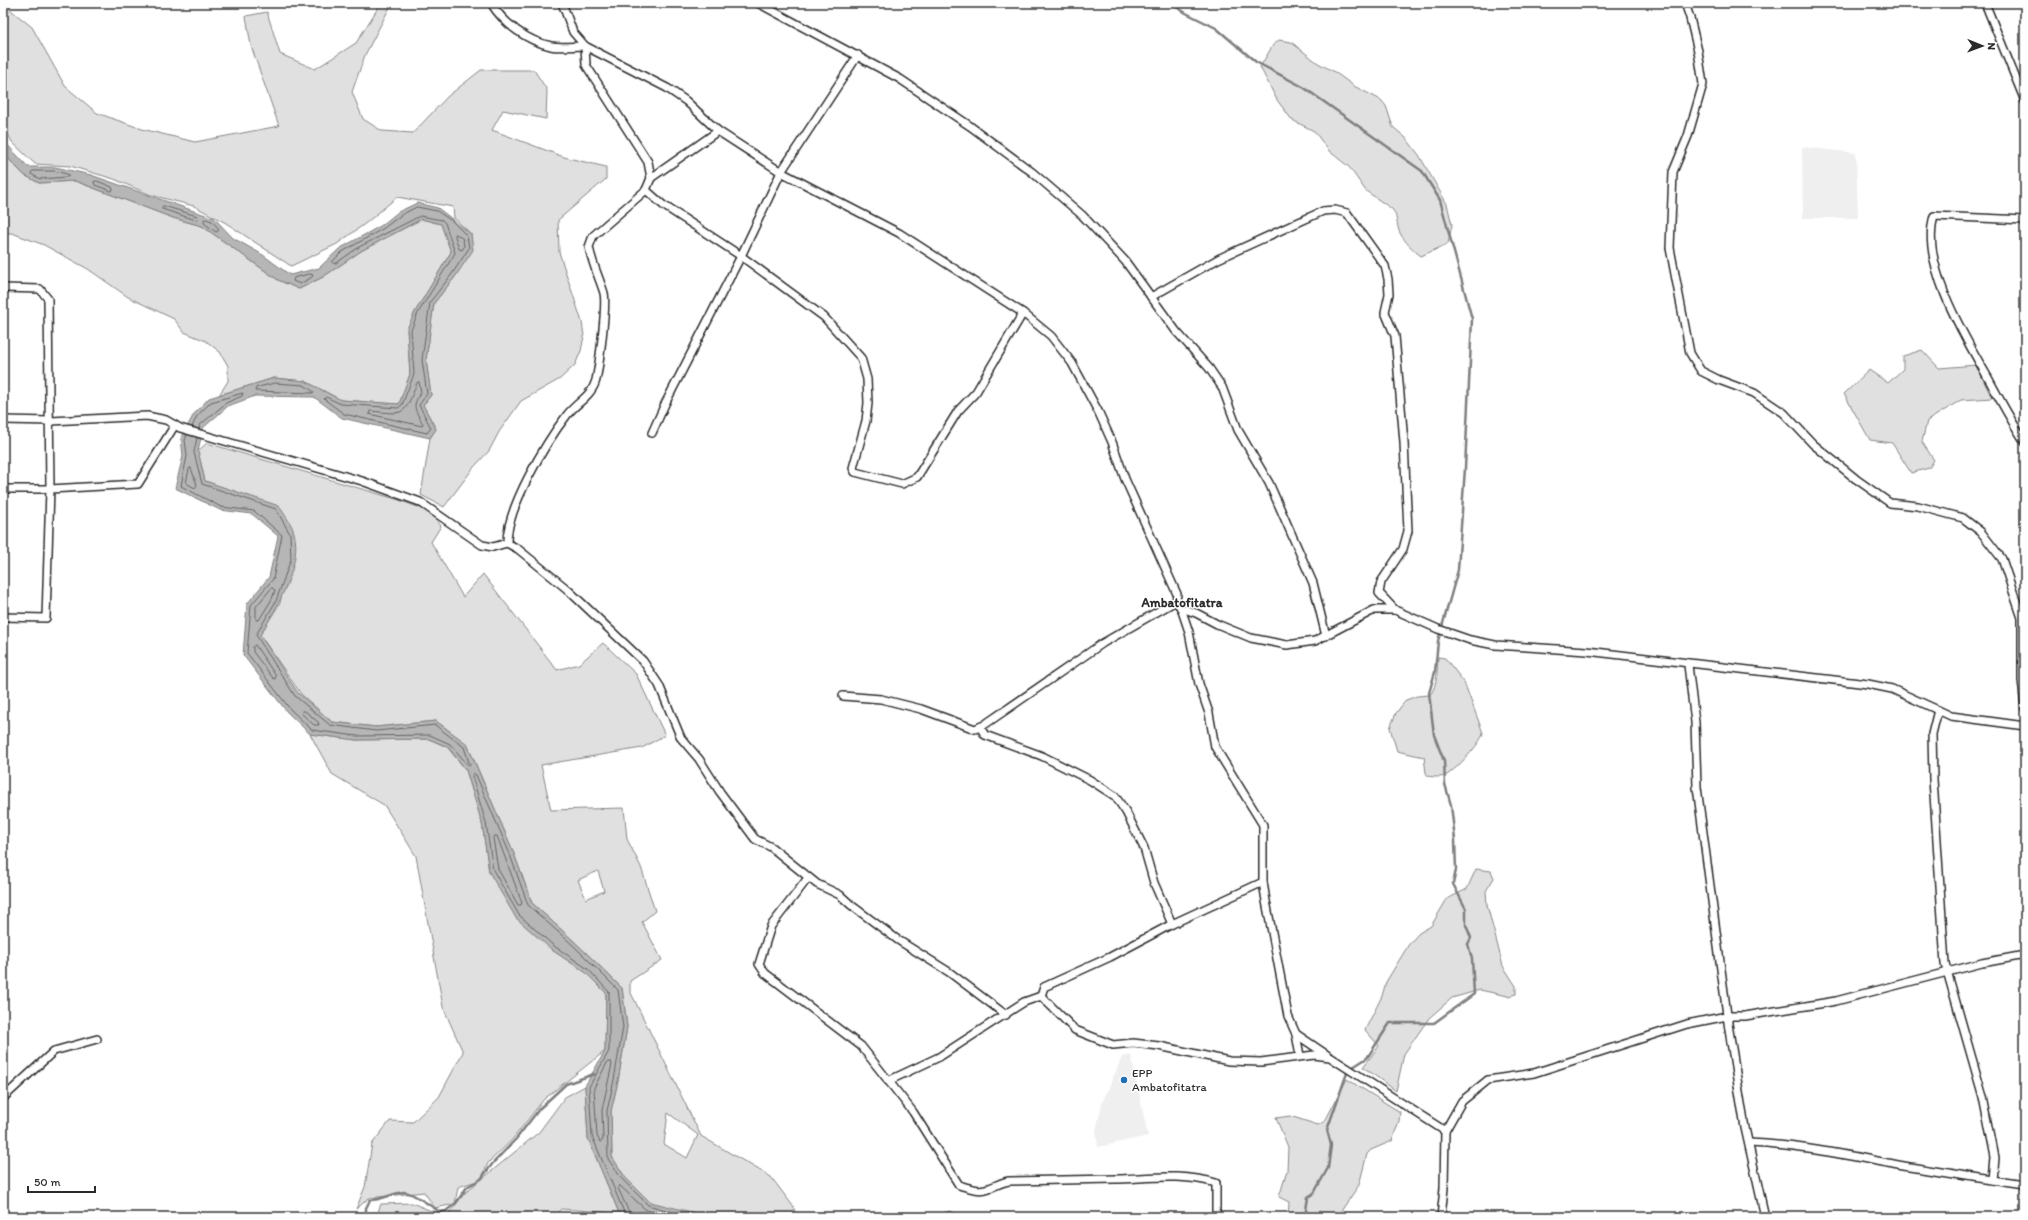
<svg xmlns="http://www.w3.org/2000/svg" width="2028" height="1220" viewBox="0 0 2028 1220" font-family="Itim,sans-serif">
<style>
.built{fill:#efefef}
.green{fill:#e0e0e0;stroke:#868686;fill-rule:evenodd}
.water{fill:#b6b6b6;stroke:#7e7e7e}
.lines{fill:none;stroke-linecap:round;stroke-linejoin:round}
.shore{stroke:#636363;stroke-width:1}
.stream{stroke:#7e7e7e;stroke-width:2.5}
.minor-casing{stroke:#2b2b2b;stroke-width:10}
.minor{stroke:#fff;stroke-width:7}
.poi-dot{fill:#1f6fb2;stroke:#fff;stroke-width:1.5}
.labels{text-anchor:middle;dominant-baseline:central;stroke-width:3;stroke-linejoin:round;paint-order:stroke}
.poi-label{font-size:12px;fill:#2b2b2b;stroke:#fff;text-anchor:start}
.neighbourhood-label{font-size:13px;font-weight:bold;fill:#2b2b2b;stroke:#fff}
</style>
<rect width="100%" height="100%" fill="#fff"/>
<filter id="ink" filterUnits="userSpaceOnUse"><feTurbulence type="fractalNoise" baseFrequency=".025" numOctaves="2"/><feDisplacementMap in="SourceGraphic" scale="8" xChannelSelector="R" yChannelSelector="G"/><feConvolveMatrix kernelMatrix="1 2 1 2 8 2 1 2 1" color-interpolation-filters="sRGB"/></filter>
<g filter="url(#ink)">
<!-- built -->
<g class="built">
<polygon points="1802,147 1856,153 1858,218 1803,218"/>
<polygon points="1131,1055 1148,1136 1098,1147 1096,1131 1102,1103 1122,1057"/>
</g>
<!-- green -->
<g class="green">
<polygon points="3,3 5,3 12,11 32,27 65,86 97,113 142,129 195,142 279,126 251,46 246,16 267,12 280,54 315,69 356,43 381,3 392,3 365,55 352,92 363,119 382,131 413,133 448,96 481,70 534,70 547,90 546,119 503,110 492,130 564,157 606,167 606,179 558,220 559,252 582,322 584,336 581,351 575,365 560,379 521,401 499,432 489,451 474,467 444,507 421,495 430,438 436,429 423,405 431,395 426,360 434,303 455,277 471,234 454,218 453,207 397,197 366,223 337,244 291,266 226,223 194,206 151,195 114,179 70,166 35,164 12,142 3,124"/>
<path d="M 1279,40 L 1291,42 L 1318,63 L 1333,71 L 1354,86 L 1381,100 L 1386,106 L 1393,127 L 1406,138 L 1419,155 L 1447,204 L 1452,225 L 1448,244 L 1421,256 C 1414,251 1404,241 1400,233 C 1396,225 1398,216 1392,209 L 1366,191 L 1349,167 L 1329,151 L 1314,131 L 1292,120 L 1277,100 L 1260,67 L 1273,45 Z"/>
<polygon points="3,153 24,175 39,183 75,181 173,218 202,226 278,280 299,289 323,277 361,251 422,219 441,224 451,252 415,312 407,329 410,374 399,404 341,400 305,381 274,378 219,395 228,381 228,366 220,352 206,341 184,332 174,319 128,297 88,269 44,245 12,233 3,233"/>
<polygon points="1922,350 1939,368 1976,365 1992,398 1961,400 1927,421 1922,442 1934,460 1929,468 1911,473 1892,443 1870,440 1844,394 1869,370 1888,383 1903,369 1903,356"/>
<path d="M 207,443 L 399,500 L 431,512 L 441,526 L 431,542 L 463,597 L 483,574 L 557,670 L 579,664 L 603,643 L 636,674 L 665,735 L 642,748 L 541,765 L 551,810 L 624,808 L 627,839 L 641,867 L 655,911 L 642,922 L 662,960 L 630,981 L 630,991 L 701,1136 L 771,1177 L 793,1206 L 797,1217 L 712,1217 L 682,1211 L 650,1202 L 625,1177 L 612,1157 L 611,1111 L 618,1081 L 627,1027 L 622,988 L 577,944 L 532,903 L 513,851 L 467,744 L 436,721 L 376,727 L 332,722 L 301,694 L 260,635 L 280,603 L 294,533 L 241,494 L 205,481 L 198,451 ZM 598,871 L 604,891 L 586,899 L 578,880 ZM 668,1113 L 698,1135 L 687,1158 L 664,1144 Z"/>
<path d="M 1438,657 L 1445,658 L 1464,682 L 1483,733 C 1481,744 1456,769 1447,775 C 1442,778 1433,777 1428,776 L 1426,773 L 1424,757 L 1397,751 L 1390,728 L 1396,713 L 1406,700 L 1417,696 L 1430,695 C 1438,685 1437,669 1438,657 Z"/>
<polygon points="310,734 356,740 429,739 447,747 466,770 482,823 489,872 552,950 585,972 606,993 605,1051 544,1099 512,1140 488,1163 481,1180 539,1132 565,1097 585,1086 588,1138 619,1213 561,1209 553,1217 376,1217 381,1204 412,1203 446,1217 465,1193 480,1180 458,1187 455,1204 435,1208 424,1192 369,1198 356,1209 365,1187 372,1144 390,1121 413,1122 439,1097 463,1052 443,1007 416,856 384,805 332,774"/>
<polygon points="1476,869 1491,871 1494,878 1486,891 1487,905 1503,966 1516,986 1516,994 1508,996 1480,990 1452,998 1429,1018 1404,1054 1396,1091 1363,1067 1379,1046 1365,1030 1382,996 1386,982 1409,944 1419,933 1431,926 1447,899 1467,889"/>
<polygon points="1347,1079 1400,1112 1399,1121 1392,1141 1371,1150 1367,1154 1359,1185 1337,1217 1288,1217 1289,1202 1279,1197 1287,1171 1288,1147 1276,1118 1290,1116 1318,1125 1325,1121"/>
</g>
<!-- water -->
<g class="water">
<path d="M 3,140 L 28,167 L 55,167 L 91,175 L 214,218 L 233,238 L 263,255 L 290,275 L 319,268 L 339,249 L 382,225 L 398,212 L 417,203 L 438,208 L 471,234 L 473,250 L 455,277 L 434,303 L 426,360 L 431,395 L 423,405 L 436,429 L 430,438 L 342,418 L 314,397 L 255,396 L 228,406 L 203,428 L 198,451 L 205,481 L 279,506 C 284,514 292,524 294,533 C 303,564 276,609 260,635 L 298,693 L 332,722 L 376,727 L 436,721 L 467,744 L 513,851 L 532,903 L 577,944 L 622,988 L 627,1027 L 618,1081 L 611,1111 L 612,1157 L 625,1177 L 650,1202 L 712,1217 L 625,1217 L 619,1213 L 588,1138 L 585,1086 L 605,1051 L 606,993 L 585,972 L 552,950 L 516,918 L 489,872 L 482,823 L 466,770 L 448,747 L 429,739 L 356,740 L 310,734 L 287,712 L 243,655 L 247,604 L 269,577 L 278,536 L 252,514 L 220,510 L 175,488 L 183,456 L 181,438 L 194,414 L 209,398 L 274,378 L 305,381 L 341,400 L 399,404 L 410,374 L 407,329 L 415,312 L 451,252 L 441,224 L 421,219 L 361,251 L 323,277 L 299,289 L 278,280 L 202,226 L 173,218 L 75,181 L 39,183 L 24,175 L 3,153 Z"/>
<polygon points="950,1211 964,1217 930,1217"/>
</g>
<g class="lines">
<!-- shore -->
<g class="shore">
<polygon points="33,171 54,171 67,174 69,176 67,177 40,179 31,174"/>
<polygon points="97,181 112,187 113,190 111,191 95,185 94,182"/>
<polygon points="164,206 197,216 198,219 196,220 162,209 162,207"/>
<polygon points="417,207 437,211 452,221 467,236 469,248 452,274 430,302 422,360 427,394 419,405 431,428 427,433 344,414 324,399 326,397 341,404 398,408 402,405 414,374 411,330 418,313 455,253 445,223 442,220 420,216 359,247 335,264 332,262 342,252 384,228 401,215"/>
<polygon points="206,219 212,221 219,229 218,231 216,232 204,223 204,220"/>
<polygon points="456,234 463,239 464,247 462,250 459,249 455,236"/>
<polygon points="310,274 313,275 312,277 300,284 293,281 294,278"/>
<path d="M 419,382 L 421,392 C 411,407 415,409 423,424 L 422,426 L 369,414 L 370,411 C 406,414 403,418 417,383 Z"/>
<polygon points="275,383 304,385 314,392 312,393 255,391 256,388"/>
<polyline points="192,427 197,416 211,402 243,393 242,396 226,403 200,425 199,429"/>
<polyline points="187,435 185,440 187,456 181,486 221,507 254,511 282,535 273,579 251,605 247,653 290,709 312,730 357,736 430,735 450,744 468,765 470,766 464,747 435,725 376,731 330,725 295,696 256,635 276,601 291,559 290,534 276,509 202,484 194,452 197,438"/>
<polygon points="191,468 197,485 195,488 186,483 189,469"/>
<polygon points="272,588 275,590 272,599 259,620 256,620 256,607"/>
<polygon points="255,645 276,676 275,679 273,678 253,652 253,647"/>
<polygon points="302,711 305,711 318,722 319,725 314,725 302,714"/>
<polygon points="494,836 497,836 522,903 521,905 518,905 498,869 493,838"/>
<polygon points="608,1062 611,1062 612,1064 602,1110 603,1140 600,1142 597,1136 594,1088"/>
<polyline points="626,1217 592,1136 589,1087 609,1051 609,992 588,969 554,946 519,915 493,870 486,823 472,776 473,773 476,775 509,852 528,905 575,947 618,990 623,1027 614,1080 607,1111 608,1159 622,1179 648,1205 691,1217"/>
<polyline points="631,1217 618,1188 619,1185 646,1210 670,1217"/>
</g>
<!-- stream -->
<g class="stream">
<polyline points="1170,3 1186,13 1216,28 1256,62 1303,87 1422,171 1440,200 1472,319 1465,468 1458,570 1438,641 1435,672 1429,693 1434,735 1444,761 1445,784 1451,805 1455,840 1456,870 1453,884 1466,909 1466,925 1471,938 1468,944 1472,959 1474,994 1434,1023 1390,1023 1367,1058 1353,1067"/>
<path d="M 366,1217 L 366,1208 L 370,1200 C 384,1200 392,1193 404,1192 C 413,1192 432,1207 440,1212 L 446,1211 L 456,1203 L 467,1187 L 481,1179 L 493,1163 L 516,1139 L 540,1108 L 566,1084 L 594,1074"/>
<polyline points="1305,1217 1308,1197 1314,1193 1328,1168 1331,1145 1327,1130 1347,1073"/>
</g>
<!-- minor casing -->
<g class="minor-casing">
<g id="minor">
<path d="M 491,3 C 504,24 527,41 551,46 C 561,48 574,46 585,46 L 586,65 L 648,162 L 651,178 L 646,190 L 593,236 L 589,247 C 592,263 599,277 604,293 C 607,305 599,367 596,380 C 592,396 576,403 567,415 C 546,442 506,509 507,543"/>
<polyline points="562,3 573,32 585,46 667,88 686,101 718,131 781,172 899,233 1023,313 1051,336 1072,363 1099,413 1112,442 1125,479 1177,594 1176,601 1181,608 1196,613 1217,624 1251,638 1287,645 1315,641 1374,610 1395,610 1438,629 1470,640 1495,645 1587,651 1868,684 1892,689 1951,716 2025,726"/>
<polyline points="758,3 900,79 970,126 1032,172 1082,215 1125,261 1176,331 1209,368 1222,387 1238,430 1269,483 1313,583 1326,636"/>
<polyline points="1685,3 1690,18 1698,51 1703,84 1688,136 1673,172 1670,248 1690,353 1701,371 1719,380 1754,393 1784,413 1813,444 1856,479 1890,503 1918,506 1963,518 1981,532 2002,559 2022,618 2022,680 2025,708"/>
<polyline points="1985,3 2025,101"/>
<polyline points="651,178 718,131"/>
<polyline points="646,190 663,205 741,256 824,317 861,358 867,379 868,403 866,421 853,468 855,472 902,484 917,477 958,411 976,392 1023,313"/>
<path d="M 2025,220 L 1934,216 C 1920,263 1964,336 1987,376 C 1999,398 2011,421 2025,442"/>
<polyline points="3,288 40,289 48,299 50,489 46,618 3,617"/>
<polyline points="1151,297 1218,259 1323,211 1335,210 1347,213 1385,266 1388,279 1389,294 1385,312 1395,336 1404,442 1408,531 1403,549 1381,582 1379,593 1395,610"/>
<polyline points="3,420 51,421 147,416 166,420 180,428 362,481 420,502 482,545 493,547 507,543 518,549 567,589 643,661 659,685 681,738 699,759 720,792 755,839 771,847 817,884 840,895 851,905 898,940 949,972 1006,1015"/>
<polyline points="652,433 665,404 741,256 781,172 858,55"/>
<polyline points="3,489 50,489 138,484 175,425"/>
<polyline points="1181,608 1189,632 1199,684 1209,713 1215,747 1263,825 1263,882 1266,901 1288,1016 1296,1034 1300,1056"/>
<polyline points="1688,665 1695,722 1697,787 1729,1030 1745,1128 1765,1217"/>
<polyline points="843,696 881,699 921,709 975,729 984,725 1103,643 1176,601"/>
<polyline points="1938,710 1932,734 1933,779 1945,964 1983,1097 1995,1158 1993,1180"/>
<polyline points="980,727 985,735 1042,756 1090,780 1115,796 1126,812 1144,848 1154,883 1172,924"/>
<path d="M 808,878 L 771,926 L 759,964 L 765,973 L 861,1046 L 913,1112 L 959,1185 C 969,1188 979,1192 989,1188 C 996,1186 1001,1182 1009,1181 C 1045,1180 1080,1180 1116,1179 C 1152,1178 1181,1173 1216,1183 L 1216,1217"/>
<polyline points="1041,996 1044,987 1110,957 1172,924 1263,882"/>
<polyline points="1296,1034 1327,1055"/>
<polyline points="888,1081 939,1057 1024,1002 1041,996 1075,1030 1113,1045 1133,1043 1159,1046 1229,1061 1261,1062 1314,1055 1330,1057 1445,1131 1462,1101 1488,1080 1534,1073 1687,1024 1727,1016 1745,1016 1836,1001 1982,963 2025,955"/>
<polyline points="3,1098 54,1051 97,1039"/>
<path d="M 1749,1143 C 1797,1145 1846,1155 1893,1164 C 1937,1172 1981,1178 2025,1185"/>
<polyline points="1441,1217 1444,1188 1445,1131"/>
</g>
</g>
<!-- minor -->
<use href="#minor" class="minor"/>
</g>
</g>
<!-- markers -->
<circle class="poi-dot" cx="1124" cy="1080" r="4"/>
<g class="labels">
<!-- poi labels -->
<g class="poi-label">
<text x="1132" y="1073">EPP<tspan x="1132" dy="14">Ambatofitatra</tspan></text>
</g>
<!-- neighbourhood labels -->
<g class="neighbourhood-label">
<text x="1182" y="602">Ambatofitatra</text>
</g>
</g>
<!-- margin -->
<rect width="2028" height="1220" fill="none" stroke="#fff" stroke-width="16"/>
<rect x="8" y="8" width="2012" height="1204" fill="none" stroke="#2b2b2b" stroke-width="1.5" filter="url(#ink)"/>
<!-- north arrow -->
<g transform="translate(1982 46) rotate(91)" stroke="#ffffff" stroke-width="3" paint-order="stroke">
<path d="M0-3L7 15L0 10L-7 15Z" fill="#2b2b2b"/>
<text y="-6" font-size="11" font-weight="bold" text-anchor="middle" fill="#2b2b2b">N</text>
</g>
<!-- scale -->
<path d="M28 1186v6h67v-6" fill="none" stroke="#2b2b2b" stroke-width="2"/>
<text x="34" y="1186" font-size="12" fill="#2b2b2b" stroke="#ffffff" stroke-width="3" paint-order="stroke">50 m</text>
</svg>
